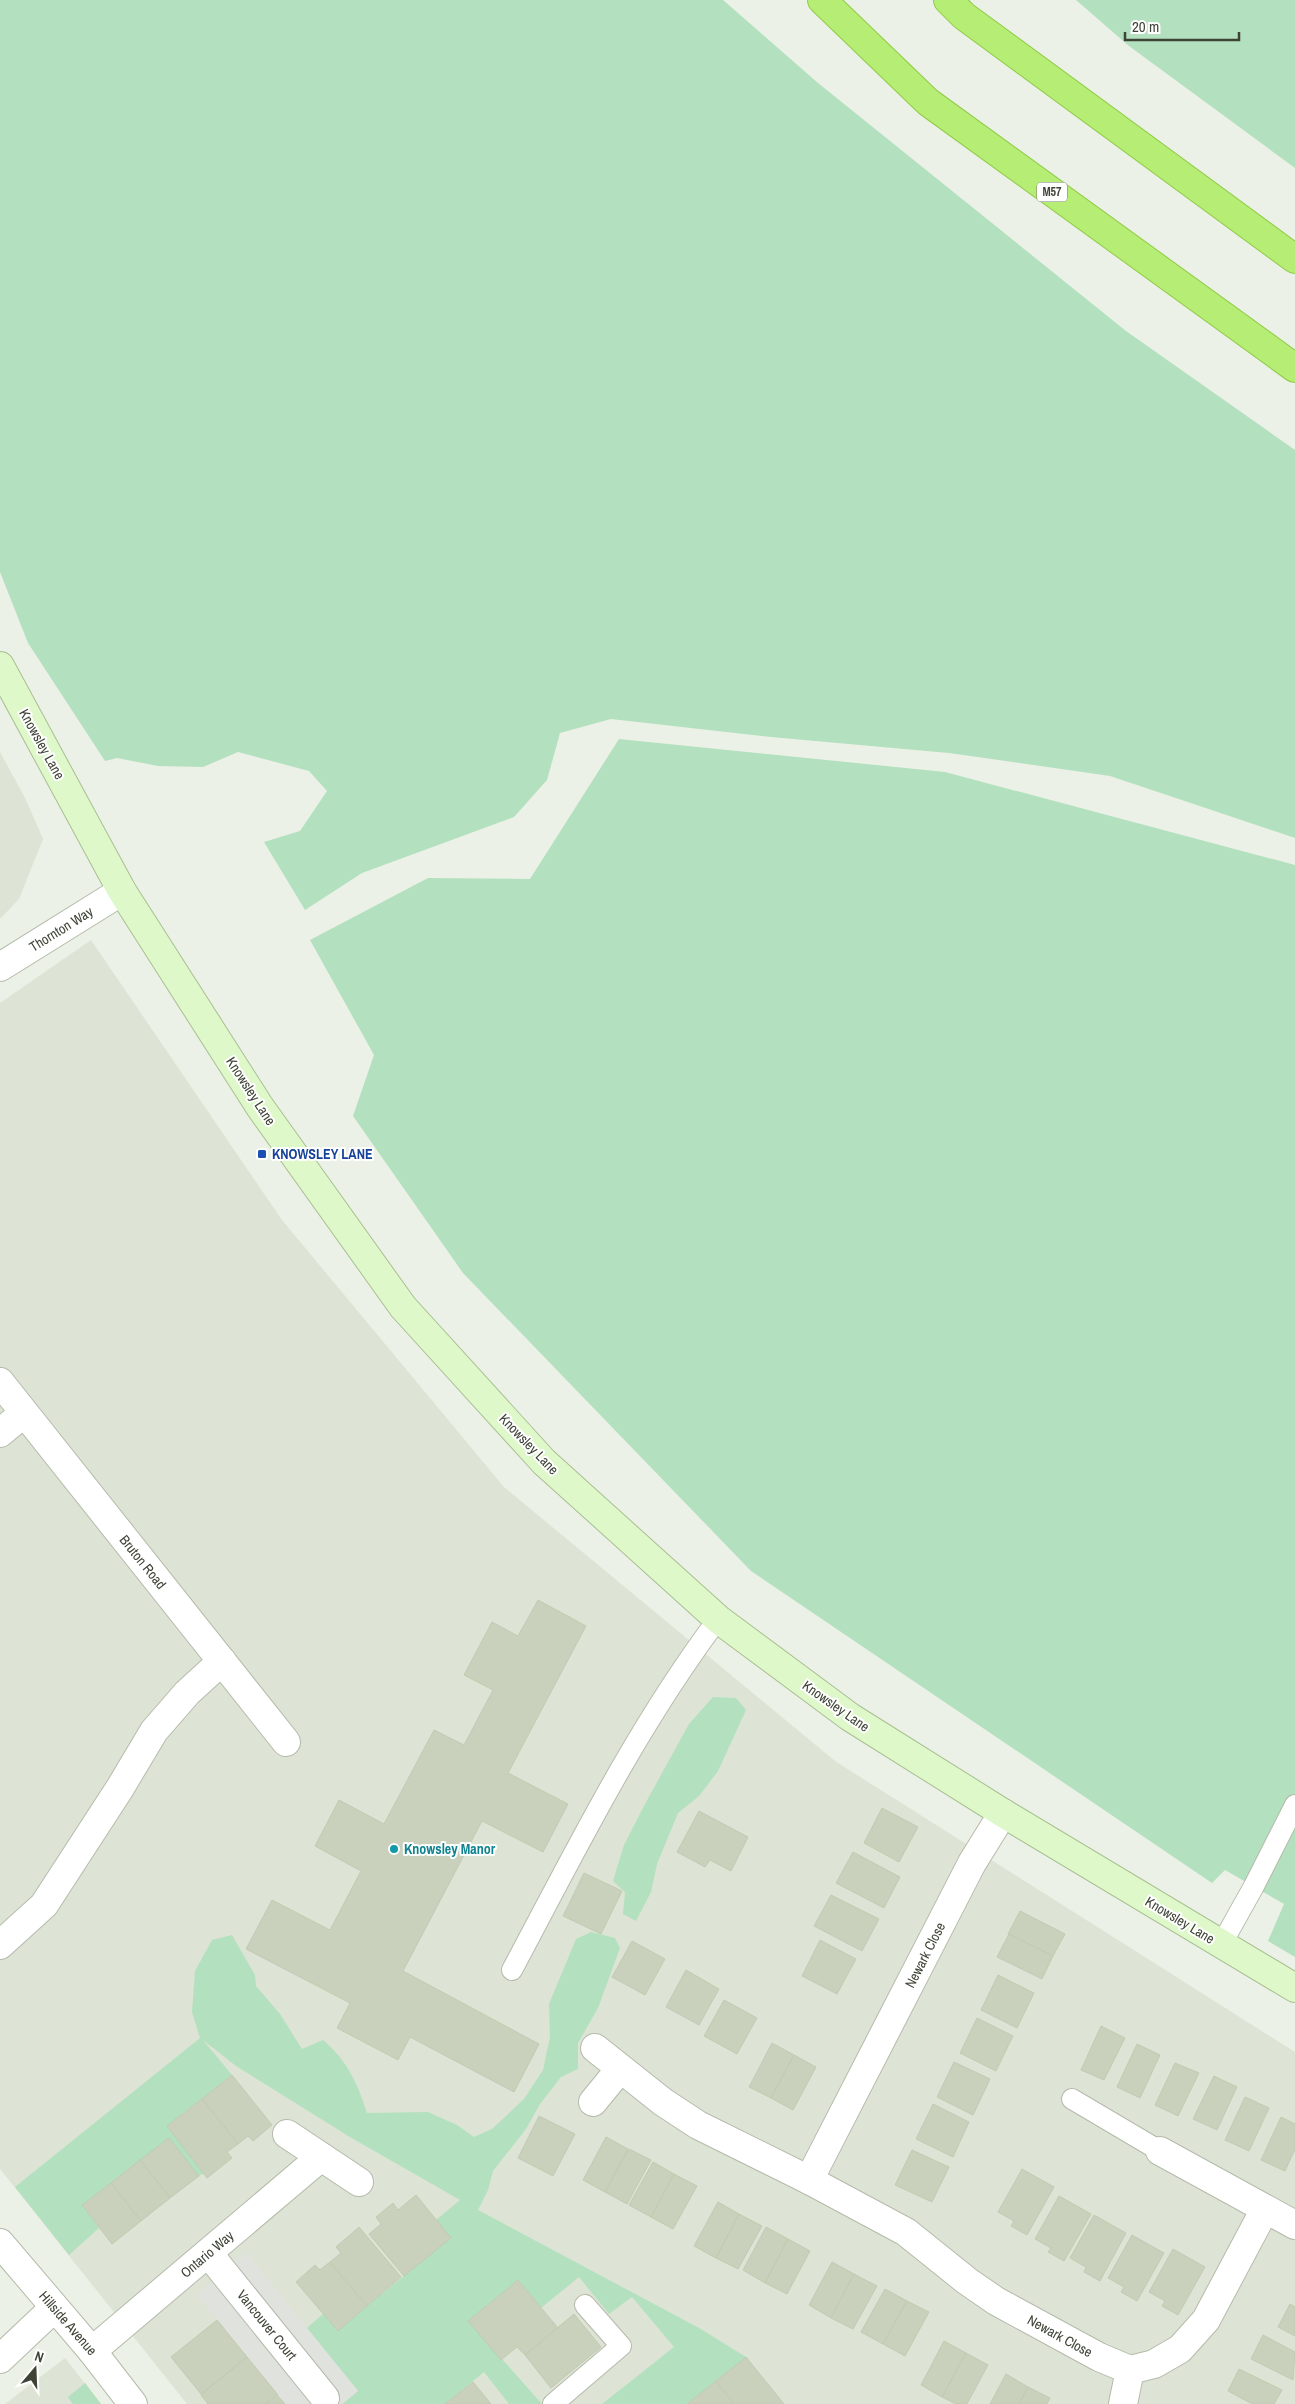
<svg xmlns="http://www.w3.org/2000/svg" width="1295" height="2404" viewBox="0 0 1295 2404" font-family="'Archivo Narrow',sans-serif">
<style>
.residential{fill:#dde4d5}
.green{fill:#b3e0be}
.parking{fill:#e0e2dd}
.building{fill:#c9d1bd;stroke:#c0cbb1}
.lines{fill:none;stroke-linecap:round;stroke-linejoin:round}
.lane-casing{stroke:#b4bbaa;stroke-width:22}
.street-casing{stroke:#b4bbaa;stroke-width:30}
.secondary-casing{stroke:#a8bf92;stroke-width:30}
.highway-casing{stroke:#92ca47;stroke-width:30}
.lane{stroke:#fff;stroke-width:20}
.street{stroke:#fff;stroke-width:28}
.secondary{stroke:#def8c9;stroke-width:28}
.highway{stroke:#b5ed75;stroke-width:28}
.transit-dot{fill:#1a4fb4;stroke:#fff;stroke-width:2}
.culture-dot{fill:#0f9aa8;stroke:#fff;stroke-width:2}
.labels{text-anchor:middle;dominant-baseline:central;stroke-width:4;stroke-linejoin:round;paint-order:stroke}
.shield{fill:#fff;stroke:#787b72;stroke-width:1}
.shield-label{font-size:12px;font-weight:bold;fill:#3e4336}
.street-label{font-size:14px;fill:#3e4336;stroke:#fff}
.transit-label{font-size:14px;font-weight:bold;fill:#164399;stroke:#fff;text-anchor:start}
.culture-label{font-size:14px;font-weight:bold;fill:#0d838f;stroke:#fff;text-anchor:start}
</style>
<rect width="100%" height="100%" fill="#ebf1e6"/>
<!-- residential -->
<g class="residential">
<polygon points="0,752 25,798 43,839 19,899 0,919"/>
<polygon points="91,940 282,1220 504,1487 835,1761 1295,2052 1295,2404 187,2404 0,2169 0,1003"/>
<polygon points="65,2358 101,2404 5,2404"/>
</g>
<!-- green -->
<g class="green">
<polygon points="0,0 723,0 818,83 1126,331 1295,450 1295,838 1110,776 949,753 771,737 611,719 560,733 547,780 514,817 362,873 305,910 264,842 300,831 327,791 309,771 238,752 203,767 158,766 117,758 105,761 28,643 0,572"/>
<polygon points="1076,0 1295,0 1295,168 1129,46"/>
<polygon points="619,739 945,772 1295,865 1295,1957 1268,1941 1284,1904 1225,1870 1212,1883 751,1571 463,1273 353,1116 374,1055 310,940 428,878 530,879"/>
<polygon points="713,1697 736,1698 746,1710 718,1771 699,1796 678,1813 657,1864 651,1892 636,1921 623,1914 625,1892 613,1881 624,1845 645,1804 689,1724"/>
<path d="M 591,1932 L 615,1938 L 620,1948 L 598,2008 L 578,2043 L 578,2069 L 561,2077 L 540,2104 L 526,2129 L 493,2171 L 488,2190 L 478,2210 L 699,2328 L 746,2357 L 687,2404 L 602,2404 L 674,2347 L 632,2297 L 609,2314 L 579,2277 L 541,2308 L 518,2280 L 468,2321 L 542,2404 L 509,2404 L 484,2372 L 445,2404 L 342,2404 L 358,2391 L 307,2328 L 324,2313 L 338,2330 L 450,2238 L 436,2220 L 460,2200 L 350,2137 L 236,2066 L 203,2040 L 232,2075 L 167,2126 L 204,2173 L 199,2176 L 169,2138 L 82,2205 L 99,2228 L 69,2255 L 15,2187 L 200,2038 L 192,2012 L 195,1971 L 212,1940 L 232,1935 L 255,1975 L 256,1986 L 280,2014 L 302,2049 L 323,2040 C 347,2060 358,2084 367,2113 L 428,2112 L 457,2125 L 474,2137 L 492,2129 L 524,2099 L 543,2070 L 550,2037 L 549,2004 L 576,1939 Z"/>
<polygon points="85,2383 101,2404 73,2404 68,2397"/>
</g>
<!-- parking -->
<polygon class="parking" points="245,2252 358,2391 342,2404 285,2404 197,2295"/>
<!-- building -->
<g class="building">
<polygon points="538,1600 586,1626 508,1773 568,1804 543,1852 482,1821 403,1971 539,2044 514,2092 410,2037 398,2060 337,2028 350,2003 246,1949 272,1900 330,1930 361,1871 315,1846 339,1800 384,1824 434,1730 464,1745 493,1690 464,1675 492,1622 518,1636"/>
<polygon points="882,1808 918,1827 899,1862 864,1843"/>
<polygon points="699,1811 748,1837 731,1871 710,1860 705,1867 677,1852"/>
<polygon points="853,1852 900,1877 884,1908 836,1883"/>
<polygon points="584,1873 622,1891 601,1934 563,1916"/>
<polygon points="831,1895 879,1919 862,1951 814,1926"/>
<polygon points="1020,1911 1065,1934 1053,1956 1008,1934"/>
<polygon points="1009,1934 1053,1956 1042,1979 997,1957"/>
<polygon points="820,1940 856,1959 837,1994 802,1976"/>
<polygon points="632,1941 665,1959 645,1995 612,1977"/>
<polygon points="686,1970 719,1989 699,2025 666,2007"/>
<polygon points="998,1975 1034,1993 1017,2028 981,2010"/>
<polygon points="724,2000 757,2018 737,2054 704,2036"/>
<polygon points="977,2018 1013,2036 996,2071 960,2053"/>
<polygon points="1101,2026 1125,2038 1104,2080 1081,2070"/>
<polygon points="772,2043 794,2055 771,2098 749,2087"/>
<polygon points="1137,2044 1160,2055 1140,2098 1117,2087"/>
<polygon points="794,2055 816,2067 793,2110 771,2098"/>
<polygon points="954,2062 990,2079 973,2115 937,2097"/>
<polygon points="1175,2063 1199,2073 1178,2116 1155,2105"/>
<polygon points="232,2075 272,2125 253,2141 248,2136 238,2144 202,2099"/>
<polygon points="1214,2076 1237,2087 1217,2130 1193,2119"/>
<polygon points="1245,2097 1269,2108 1249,2151 1225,2140"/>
<polygon points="202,2099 238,2144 227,2152 232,2158 207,2178 167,2126"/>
<polygon points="933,2104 969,2122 953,2157 916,2139"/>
<polygon points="539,2116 575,2134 553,2176 518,2158"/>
<polygon points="1281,2117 1295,2124 1295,2149 1285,2171 1261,2160"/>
<polygon points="606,2137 628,2149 605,2192 583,2180"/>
<polygon points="169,2138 199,2176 170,2198 140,2160"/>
<polygon points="629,2149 651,2160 627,2204 605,2192"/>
<polygon points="912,2150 949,2167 932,2202 895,2185"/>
<polygon points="140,2160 170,2198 141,2221 111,2183"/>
<polygon points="653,2162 674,2174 651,2217 629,2205"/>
<polygon points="1022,2169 1054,2187 1027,2235 1011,2226 1014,2221 998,2212"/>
<polygon points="674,2174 697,2186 673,2229 651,2217"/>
<polygon points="111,2183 141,2221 112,2244 82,2205"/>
<polygon points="416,2195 451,2238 404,2276 369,2234 381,2224 376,2217 393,2203 398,2210"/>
<polygon points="1059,2196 1091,2214 1064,2261 1048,2252 1051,2248 1035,2239"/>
<polygon points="718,2202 739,2214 716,2258 694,2246"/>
<polygon points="739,2214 762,2226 738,2269 716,2258"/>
<polygon points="1094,2215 1126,2233 1100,2281 1084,2272 1086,2267 1070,2258"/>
<polygon points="359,2227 401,2277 367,2306 330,2262 341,2253 336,2247"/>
<polygon points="766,2227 788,2239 765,2283 743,2270"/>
<polygon points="1132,2235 1164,2253 1137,2301 1121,2292 1124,2287 1108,2278"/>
<polygon points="788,2239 810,2251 787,2294 765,2283"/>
<polygon points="1173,2249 1205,2267 1178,2315 1162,2306 1165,2301 1149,2292"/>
<polygon points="330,2262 367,2306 338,2331 296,2282 315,2265 320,2270"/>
<polygon points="832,2262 854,2274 831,2318 809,2305"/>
<polygon points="854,2274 877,2286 853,2329 831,2318"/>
<polygon points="518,2280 558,2328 525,2355 517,2347 501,2360 468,2321"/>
<polygon points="885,2289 907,2301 883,2344 861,2332"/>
<polygon points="907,2301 929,2312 905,2356 883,2344"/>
<polygon points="1290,2304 1295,2307 1295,2336 1278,2327"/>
<polygon points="574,2314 601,2347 551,2388 525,2355"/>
<polygon points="217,2320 247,2357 201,2394 171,2357"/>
<polygon points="1263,2335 1295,2352 1293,2380 1251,2359"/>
<polygon points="944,2341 966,2353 942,2397 921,2385"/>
<polygon points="966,2353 988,2365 967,2404 956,2404 942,2397"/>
<polygon points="247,2357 278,2395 266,2404 208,2404 201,2395"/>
<polygon points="746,2357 784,2404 734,2404 716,2381"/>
<polygon points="1239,2369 1282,2390 1274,2404 1252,2404 1228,2391"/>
<polygon points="1006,2374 1028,2387 1019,2404 990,2404"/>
<polygon points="716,2381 734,2404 687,2404"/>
<polygon points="473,2382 491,2404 445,2404"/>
<polygon points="1028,2387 1050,2398 1047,2404 1019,2404"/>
<polygon points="277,2395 285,2404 266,2404"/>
</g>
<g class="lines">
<!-- lane casing -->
<g class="lane-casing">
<g id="lane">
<polyline points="1221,1945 1254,1886 1295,1805"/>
<path d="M 512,1970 C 576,1850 636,1728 718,1619"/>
<polyline points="1072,2099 1160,2151"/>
<polyline points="553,2404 621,2346 585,2305"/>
</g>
</g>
<!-- street casing -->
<g class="street-casing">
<g id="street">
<polyline points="0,967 122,891"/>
<polyline points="0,1382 286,1742"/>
<polyline points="0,1433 24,1413"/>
<polyline points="0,1945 44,1905 120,1788 154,1731 187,1693 222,1661"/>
<polyline points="595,2048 663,2102 698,2125 809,2180 906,2232 967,2281 996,2301 1099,2357 1130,2370 1154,2364 1180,2349 1206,2320 1265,2209"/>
<polyline points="593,2102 620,2069"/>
<polyline points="287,2134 359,2182"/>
<polyline points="1160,2151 1295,2225"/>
<polyline points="809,2180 972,1863 1003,1813"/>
<polyline points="0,2243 92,2351 133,2404"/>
<polyline points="208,2253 325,2398"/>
<polyline points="92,2351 321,2157"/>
<polyline points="0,2359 54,2308"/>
<polyline points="1123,2404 1130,2370"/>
</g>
</g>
<!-- secondary casing -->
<g class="secondary-casing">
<polyline id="secondary" points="0,666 122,891 260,1107 403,1307 544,1462 718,1619 850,1717 1003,1813 1295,1988"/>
</g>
<!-- highway casing -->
<g class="highway-casing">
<g id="highway">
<polyline points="822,0 928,102 1295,368"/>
<polyline points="948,0 964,16 1295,259"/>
</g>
</g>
<!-- lane -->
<use href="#lane" class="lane"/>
<!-- street -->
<use href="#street" class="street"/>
<!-- secondary -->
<use href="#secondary" class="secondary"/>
<!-- highway -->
<use href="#highway" class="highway"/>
</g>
<!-- markers -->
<rect class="transit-dot" x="257" y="1149" width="10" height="10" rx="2.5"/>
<circle class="culture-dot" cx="394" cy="1849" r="5"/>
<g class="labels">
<!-- shield labels -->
<rect class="shield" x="1037" y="182.5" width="30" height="19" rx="4"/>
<g class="shield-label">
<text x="1052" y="192">M57</text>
</g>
<!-- street labels -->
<g class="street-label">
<text transform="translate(42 744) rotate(61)">Knowsley Lane</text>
<text transform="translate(61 929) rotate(-32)">Thornton Way</text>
<text transform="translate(251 1091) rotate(57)">Knowsley Lane</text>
<text transform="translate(529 1444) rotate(46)">Knowsley Lane</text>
<text transform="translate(143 1562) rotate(51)">Bruton Road</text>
<text transform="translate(836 1706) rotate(35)">Knowsley Lane</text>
<text transform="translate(1180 1920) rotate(31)">Knowsley Lane</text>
<text transform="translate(925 1955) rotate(-63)">Newark Close</text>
<text transform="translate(207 2254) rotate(-40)">Ontario Way</text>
<text transform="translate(68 2323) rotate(49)">Hillside Avenue</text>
<text transform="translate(267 2325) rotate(51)">Vancouver Court</text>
<text transform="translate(1060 2336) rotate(29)">Newark Close</text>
</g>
<!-- transit labels -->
<g class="transit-label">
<text x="272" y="1154">KNOWSLEY LANE</text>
</g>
<!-- culture labels -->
<g class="culture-label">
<text x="404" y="1849">Knowsley Manor</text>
</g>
</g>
<!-- north arrow -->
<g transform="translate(35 2369) rotate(19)" stroke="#ffffff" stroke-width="4" paint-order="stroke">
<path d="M0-4L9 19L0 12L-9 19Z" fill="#3e4336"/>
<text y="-8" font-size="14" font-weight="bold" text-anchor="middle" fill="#3e4336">N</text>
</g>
<!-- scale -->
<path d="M1125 32v8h114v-8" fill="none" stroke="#3e4336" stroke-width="2.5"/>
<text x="1132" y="32" font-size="15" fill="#3e4336" stroke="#ffffff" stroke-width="4" paint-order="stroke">20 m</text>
</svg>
